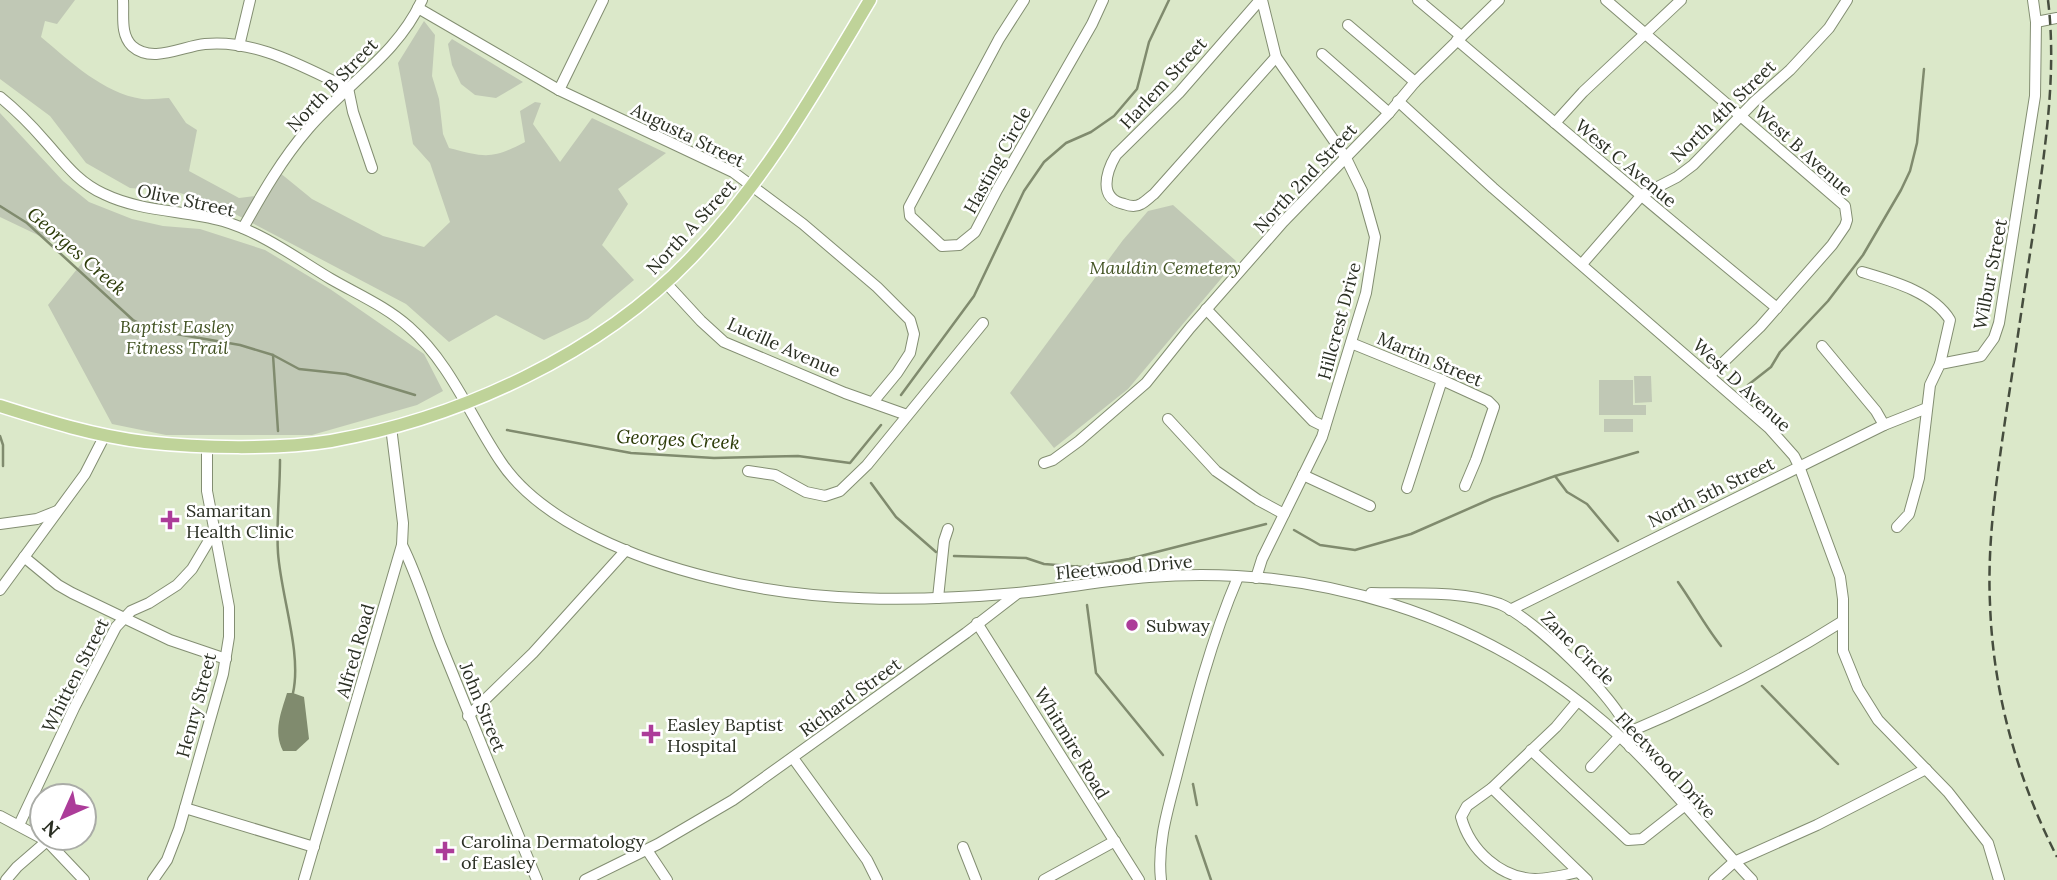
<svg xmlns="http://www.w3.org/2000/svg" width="2057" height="880" viewBox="0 0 2057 880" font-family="Lora,serif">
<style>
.green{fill:#c0c8b5}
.water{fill:#808b6e}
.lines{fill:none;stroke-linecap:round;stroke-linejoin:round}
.stream{stroke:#808b6e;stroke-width:2.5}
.minor-casing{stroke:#838e72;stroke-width:12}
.major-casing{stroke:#fff;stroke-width:15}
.minor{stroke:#fff;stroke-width:10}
.major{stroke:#bfd399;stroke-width:12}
.rail{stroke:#464d3e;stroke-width:2.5;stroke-dasharray:10 5;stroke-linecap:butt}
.poi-dot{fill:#ac3c99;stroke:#fff;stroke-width:2.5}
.labels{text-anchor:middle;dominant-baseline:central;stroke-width:5;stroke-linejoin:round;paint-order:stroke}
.street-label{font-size:18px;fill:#2a2f23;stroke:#fff}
.park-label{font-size:18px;font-style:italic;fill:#425323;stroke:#fff}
.poi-label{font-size:18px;fill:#2a2f23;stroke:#fff;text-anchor:start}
.water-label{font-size:19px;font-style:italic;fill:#2c3b08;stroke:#fff}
</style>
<rect width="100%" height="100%" fill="#dbe8c9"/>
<!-- green -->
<g class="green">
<path d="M 0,0 L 75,0 L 57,24 L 45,21 L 41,37 C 71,62 103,93 142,99 C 151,100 161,98 169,98 L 186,123 L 197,130 L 189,171 L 239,198 L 255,196 L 274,168 L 312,199 L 383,236 L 424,247 L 450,222 L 430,163 L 413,144 L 398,63 L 424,21 L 435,35 L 432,76 L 439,99 L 443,134 L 449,148 C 485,157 491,160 525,142 L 520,111 L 535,102 L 541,103 L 533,124 L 560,162 L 592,118 L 666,153 L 618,189 L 628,204 L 602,245 L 634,280 L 588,319 L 544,340 L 496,315 L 449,342 L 406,304 L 220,206 L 177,192 L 130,188 L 86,163 L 50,116 L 0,79 Z"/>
<polygon points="452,39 523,82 496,98 475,95 461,84 452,65 448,44"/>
<polygon points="0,113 63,181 89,202 132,219 163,226 200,229 265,250 330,289 424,354 443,391 417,405 312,435 166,435 112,424 48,305 86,258 0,217"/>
<polygon points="1173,205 1236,261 1128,389 1054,448 1010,393 1123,240 1148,211"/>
<polygon points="1634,376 1651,376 1652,402 1635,403"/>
<polygon points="1599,380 1633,380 1633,405 1646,405 1646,415 1599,415"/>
<rect x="1604" y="419" width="29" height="13"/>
</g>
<!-- water -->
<path class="water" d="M 287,693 L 293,693 L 304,697 L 309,739 L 296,751 L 283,751 C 273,731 281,713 287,693 Z"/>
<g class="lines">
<!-- stream -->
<g class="stream">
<polyline points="0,206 27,223 133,320 153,330 240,345 273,355 299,369 346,374 415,395"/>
<polyline points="273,355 278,431"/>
<polyline points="1748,385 1771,367 1780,352 1828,301 1863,255 1901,190 1910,171 1917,143 1924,69"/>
<polyline points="901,395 974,296 1024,191 1044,162 1066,143 1091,132 1114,116 1137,89 1149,42 1169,0"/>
<polyline points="507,430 631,453 714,458 798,456 850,463 881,425"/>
<polyline points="0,436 3,445 3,466"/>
<path d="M 280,460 C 280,491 276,523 278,553 C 281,596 302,653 293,693"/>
<polyline points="1555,476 1567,492 1587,504 1618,541"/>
<polyline points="871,483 896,517 936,552"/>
<polyline points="1294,530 1320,545 1355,550 1411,534 1493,498 1555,476 1638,452"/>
<polyline points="954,556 1026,558 1044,564 1083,567 1129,559 1266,524"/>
<polyline points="1077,566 1081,574"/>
<path d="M 1678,582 C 1693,603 1705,626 1721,646"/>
<polyline points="1087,605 1096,673 1163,755"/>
<polyline points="1762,686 1838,764"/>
<polyline points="1193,784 1197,805"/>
<polyline points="1196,836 1211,880"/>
</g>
<!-- minor casing -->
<g class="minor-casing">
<g id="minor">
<path d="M 123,0 C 124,16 120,34 132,46 C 152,64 183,46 205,44 C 256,39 303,67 348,88 L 353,112 L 372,168"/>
<polyline points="1024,0 999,39 909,207 910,216 942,246 959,245 975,232 997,190 1092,24 1103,0"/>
<path d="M 1260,0 L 1179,93 L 1116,155 C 1106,172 1098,199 1124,204 C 1129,206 1136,207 1141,204 C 1145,202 1150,197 1154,194 L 1276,57"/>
<polyline points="1418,0 1461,36"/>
<polyline points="1606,0 1845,206 1847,220 1845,226 1832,245 1760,327 1710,375"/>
<polyline points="418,8 559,90 733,172 803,224 877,287 910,320 914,334 910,353 897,373 873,402"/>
<polyline points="2036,22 2057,18"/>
<polyline points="1348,25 1415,82"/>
<path d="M 1457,40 C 1563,130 1669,220 1777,308"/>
<polyline points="239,46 250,0"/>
<polyline points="1322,54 1389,113"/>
<polyline points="559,90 603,0"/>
<path d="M 0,97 C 16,110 31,125 44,140 C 63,161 77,182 104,194 C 141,212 184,210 223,221 C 263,233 296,258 331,279 C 357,294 387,307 409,327 C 451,364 471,418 501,462 C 542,524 642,561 712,578 C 812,603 915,602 1017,593 C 1061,589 1105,580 1149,577 C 1314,564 1480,614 1605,723 C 1659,770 1703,829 1752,880"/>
<polyline points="1398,101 1493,188 1769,428 1794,456 1799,466 1840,577 1843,599 1843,651 1858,688 1878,720 1948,792 1988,843 1999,880"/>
<polyline points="1555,123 1583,92 1681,0"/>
<path d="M 243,228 C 262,194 282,159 308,129 C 346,84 397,55 422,0"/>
<polyline points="1582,264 1642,195 1677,177 1693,165 1754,102 1790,70 1829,28 1847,0"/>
<path d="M 1862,272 C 1892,281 1933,292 1950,320 L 1940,364"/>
<polyline points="665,282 701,321 724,342 845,393 907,415"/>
<polyline points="1206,309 1313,421 1325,427"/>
<polyline points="1351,343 1442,380 1488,401 1494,407 1476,460 1465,486"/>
<polyline points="1822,346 1876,411 1884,425"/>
<polyline points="1168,419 1216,471 1258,500 1284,514"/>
<polyline points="1044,463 1053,460 1079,441 1146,383 1190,328 1283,222 1389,113 1415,82 1499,0"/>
<polyline points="748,471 775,475 806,492 825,496 840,491 867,465 983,323"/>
<polyline points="1303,475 1370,506"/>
<polyline points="1407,488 1442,380"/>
<polyline points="0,524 37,519 57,511"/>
<polyline points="1897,527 1909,514 1919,478 1930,385 1940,364 1981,356 1994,338 1999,323 2035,96 2036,22 2033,0"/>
<path d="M 402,545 C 418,577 428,612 441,645 C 473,723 504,802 537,880"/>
<polyline points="24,557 58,585 72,593 170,640 226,659"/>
<polyline points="1256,578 1262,559 1322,437 1366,293 1375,237 1362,191 1346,158 1276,57 1262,0"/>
<polyline points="0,590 85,474 105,435"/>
<path d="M 1371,593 C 1412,594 1461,590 1500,604 C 1532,617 1617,698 1628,731 C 1630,736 1629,742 1630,747"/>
<polyline points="938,598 944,541 948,529"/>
<polyline points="1510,610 1884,425 1927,408"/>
<polyline points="977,623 1139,880"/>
<polyline points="1577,702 1556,727 1492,788 1587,880"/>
<polyline points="468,716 533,653 626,550"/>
<path d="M 1629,732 C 1703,701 1775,664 1843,621"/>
<polyline points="1531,750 1628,840 1642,839 1684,806"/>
<polyline points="793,758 867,860 877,880"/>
<polyline points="1591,767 1619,737"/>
<path d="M 1492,788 L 1467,806 L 1461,817 C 1470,850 1500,878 1535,879 C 1549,879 1565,875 1578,872"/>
<polyline points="185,808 314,847"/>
<polyline points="0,816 47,841 84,880"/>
<polyline points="19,825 74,708 116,627 131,611 149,603 177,585 192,569 214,532"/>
<polyline points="963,847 976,880"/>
<polyline points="647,850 667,880"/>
<polyline points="6,880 17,867 47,841"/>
<polyline points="153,880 167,860 179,829 223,674 229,637 229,607 207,491 207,446"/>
<polyline points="304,880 402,545 403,523 391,427"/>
<polyline points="585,880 658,844 733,800 966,633 1018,593"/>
<polyline points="1044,880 1115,841"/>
<path d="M 1161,880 C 1157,843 1168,809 1177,774 C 1194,707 1211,640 1238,577"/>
<polyline points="1714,880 1734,862 1817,825 1926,769"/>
</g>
</g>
<!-- major casing -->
<g class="major-casing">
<path id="major" d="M 0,406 C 47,421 95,436 145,442 C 200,448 276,450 331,441 C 461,418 599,354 691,258 C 765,181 816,90 870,0"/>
</g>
<!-- minor -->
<use href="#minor" class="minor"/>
<!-- major -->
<use href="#major" class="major"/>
<!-- rail -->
<path class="rail" d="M 2048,0 C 2057,74 2045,147 2035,221 C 2025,285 2016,350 2006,414 C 1997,477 1987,540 1990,604 C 1993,693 2017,778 2057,857"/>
</g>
<!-- markers -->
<g class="poi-dot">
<path d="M166.5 509.5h7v7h7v7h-7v7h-7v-7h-7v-7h7z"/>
<circle cx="1132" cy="625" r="7"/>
<path d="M647.5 723.5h7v7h7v7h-7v7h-7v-7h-7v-7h7z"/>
<path d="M441.5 840.5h7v7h7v7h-7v7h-7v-7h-7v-7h7z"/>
</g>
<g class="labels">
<!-- street labels -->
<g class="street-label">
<text transform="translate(1163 83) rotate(-47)">Harlem Street</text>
<text transform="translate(332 85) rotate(-46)">North B Street</text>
<text transform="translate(1723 111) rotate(-44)">North 4th Street</text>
<text transform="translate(688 135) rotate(26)">Augusta Street</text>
<text transform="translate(1804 151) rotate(42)">West B Avenue</text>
<text transform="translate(997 160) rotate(-61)">Hasting Circle</text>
<text transform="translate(1626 163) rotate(40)">West C Avenue</text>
<text transform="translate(1305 178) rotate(-47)">North 2nd Street</text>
<text transform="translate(186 200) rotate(12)">Olive Street</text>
<text transform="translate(691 227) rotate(-47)">North A Street</text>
<text transform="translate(1990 274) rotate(-79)">Wilbur Street</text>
<text transform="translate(1339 321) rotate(-75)">Hillcrest Drive</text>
<text transform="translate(784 347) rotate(24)">Lucille Avenue</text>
<text transform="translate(1430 359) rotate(23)">Martin Street</text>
<text transform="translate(1742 385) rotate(43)">West D Avenue</text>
<text transform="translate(1711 492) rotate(-26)">North 5th Street</text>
<text transform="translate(1124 567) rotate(-5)">Fleetwood Drive</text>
<text transform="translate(1578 648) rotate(45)">Zane Circle</text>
<text transform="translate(355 651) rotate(-74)">Alfred Road</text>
<text transform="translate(75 675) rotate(-63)">Whitten Street</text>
<text transform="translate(850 697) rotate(-36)">Richard Street</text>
<text transform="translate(196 705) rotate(-75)">Henry Street</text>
<text transform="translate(483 707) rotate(68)">John Street</text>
<text transform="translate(1072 743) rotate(59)">Whitmire Road</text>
<text transform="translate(1666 765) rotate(47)">Fleetwood Drive</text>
</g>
<!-- park labels -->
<g class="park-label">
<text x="1165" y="267">Mauldin Cemetery</text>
<text x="177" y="326">Baptist Easley<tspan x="177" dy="21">Fitness Trail</tspan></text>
</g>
<!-- poi labels -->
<g class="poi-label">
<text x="186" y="510">Samaritan<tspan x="186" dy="21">Health Clinic</tspan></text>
<text x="1146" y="625">Subway</text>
<text x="667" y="724">Easley Baptist<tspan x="667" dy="21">Hospital</tspan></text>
<text x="461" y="841">Carolina Dermatology<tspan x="461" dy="21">of Easley</tspan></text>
</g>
<!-- water labels -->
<g class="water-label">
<text transform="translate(77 251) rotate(41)">Georges Creek</text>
<text transform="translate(678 439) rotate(3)">Georges Creek</text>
</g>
</g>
<!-- north arrow -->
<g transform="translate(63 817) rotate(225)"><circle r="33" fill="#ffffff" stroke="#aaaca7" stroke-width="2"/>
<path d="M0-5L12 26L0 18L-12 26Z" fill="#ac3c99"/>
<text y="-10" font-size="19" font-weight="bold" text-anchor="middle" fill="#2a2f23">N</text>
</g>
</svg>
